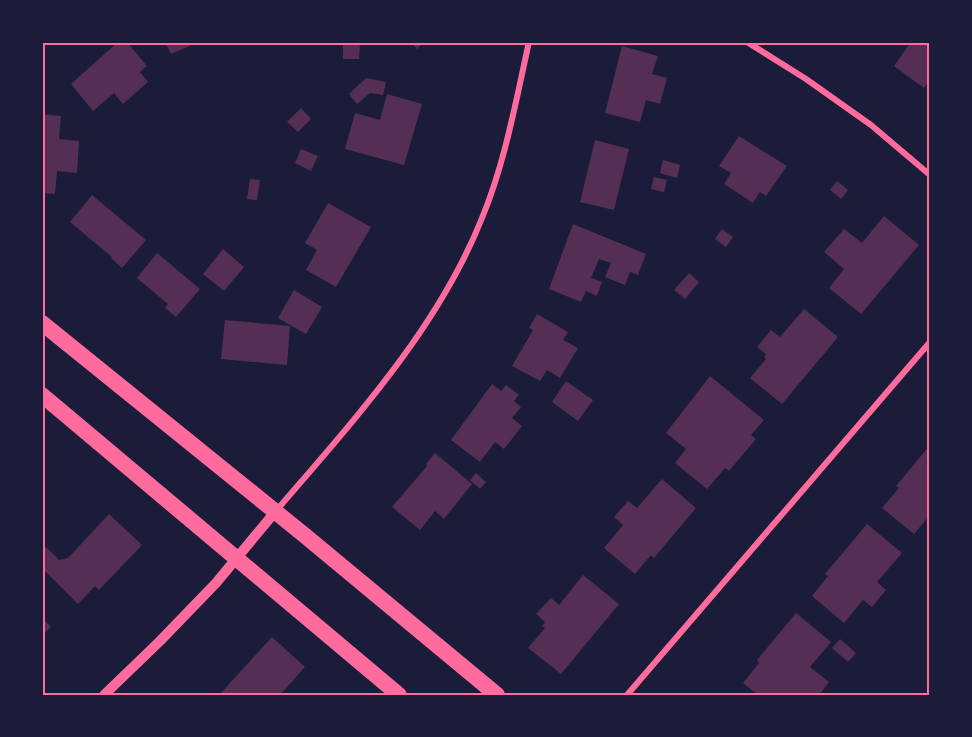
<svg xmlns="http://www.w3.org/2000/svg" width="972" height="737" viewBox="0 0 972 737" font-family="Inter,sans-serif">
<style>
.building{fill:#542f53}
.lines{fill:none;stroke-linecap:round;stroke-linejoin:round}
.minor{stroke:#ff6b9d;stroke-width:6}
.tertiary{stroke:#ff6b9d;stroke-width:10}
.trunk{stroke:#ff6b9d;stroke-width:16}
.neatline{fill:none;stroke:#ff6b9d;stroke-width:2}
</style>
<rect width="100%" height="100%" fill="#1b1b3a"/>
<!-- building -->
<g class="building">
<polygon points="118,42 127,42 147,66 140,72 148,82 123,104 114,93 93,111 71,84"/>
<polygon points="165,42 199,42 171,54"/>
<polygon points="343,42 360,42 359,59 343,59"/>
<polygon points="411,42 424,42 417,49"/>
<polygon points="911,42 930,42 930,80 924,88 894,66"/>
<polygon points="622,46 658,56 652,74 667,78 660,104 646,100 640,122 605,113"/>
<polygon points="366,78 386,82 383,95 370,93 357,104 349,94"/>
<polygon points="387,94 422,104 404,165 345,149 355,113 380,120"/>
<polygon points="301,108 311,119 298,132 287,122"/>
<polygon points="42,114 61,116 59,139 79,141 77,173 57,171 55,194 42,193"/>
<polygon points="739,136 787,166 766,196 760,192 753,203 724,184 731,173 719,166"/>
<polygon points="595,140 629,149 614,210 580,202"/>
<polygon points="301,149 318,156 311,171 295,163"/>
<polygon points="663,160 680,165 677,178 660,173"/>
<polygon points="654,177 667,180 664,192 651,189"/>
<polygon points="250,179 260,180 257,200 247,199"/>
<polygon points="837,181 848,190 841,199 830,190"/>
<polygon points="92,195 146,240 122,268 111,258 112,257 70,222"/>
<polygon points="328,203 371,227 336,287 306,270 317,250 305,243"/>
<polygon points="884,216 919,245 861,314 829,288 844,269 824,252 844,229 862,243"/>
<polygon points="573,224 646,254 638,275 630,272 625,285 605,277 611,263 599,259 591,278 602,282 597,296 586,291 581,302 549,289"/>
<polygon points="722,229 733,237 726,247 715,239"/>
<polygon points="223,249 244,267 224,291 203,274"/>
<polygon points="157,253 200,289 176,317 165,308 168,304 137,278"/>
<polygon points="689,273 699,282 685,299 674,290"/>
<polygon points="294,290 322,307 306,334 278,318"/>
<polygon points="804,309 838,337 782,404 750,378 766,359 764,357 766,354 757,347 771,330 780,337"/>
<polygon points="537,314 568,332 563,340 578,348 560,378 547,370 540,381 512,366 533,330 529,328"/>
<polygon points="225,320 290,326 287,365 221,359"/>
<polygon points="710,376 764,420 751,435 756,439 729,471 725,468 707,489 675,463 686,449 666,433"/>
<polygon points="566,381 593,400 578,421 552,402"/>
<polygon points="492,384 501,391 506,385 519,395 514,401 521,407 512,418 522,426 504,449 495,442 480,462 451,440"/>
<polygon points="930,445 930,515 914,534 882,508 899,488 896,486"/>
<polygon points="435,453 472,484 444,519 435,511 420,530 392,507 427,466 426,464"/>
<polygon points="476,473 486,482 480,489 470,480"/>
<polygon points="662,479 696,508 654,558 651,555 635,574 604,548 623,525 614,517 628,501 637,508"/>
<polygon points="109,514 142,545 99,590 95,586 78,604 42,568 42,551 46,547 59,560 68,558"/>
<polygon points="867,524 902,553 877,582 886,590 872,607 863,600 844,623 812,596 828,576 825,574"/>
<polygon points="583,575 619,604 561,674 528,648 545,628 542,626 545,622 536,614 551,598 559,605"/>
<polygon points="796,613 831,642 810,667 829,682 819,695 758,695 743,683 759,663 757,660"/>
<polygon points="42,618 51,627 42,635"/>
<polygon points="272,637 305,667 280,695 219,695"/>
<polygon points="840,639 856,653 848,662 832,648"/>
</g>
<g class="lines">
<!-- minor -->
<g class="minor">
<polyline points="747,42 806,79 871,125 930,175"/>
<path d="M 276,511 C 353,421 438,329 482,218 C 505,163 516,100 529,42"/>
<polyline points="627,695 930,342"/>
</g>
<!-- tertiary -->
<polyline class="tertiary" points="104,695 160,641 216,583 275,512"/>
<!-- trunk -->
<g class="trunk">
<polyline points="42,323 303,534 497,695"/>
<polyline points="42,395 399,695"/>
</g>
</g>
<!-- border -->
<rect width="972" height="737" fill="none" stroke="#1b1b3a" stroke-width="87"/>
<rect x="44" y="44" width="884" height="650" class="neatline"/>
</svg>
